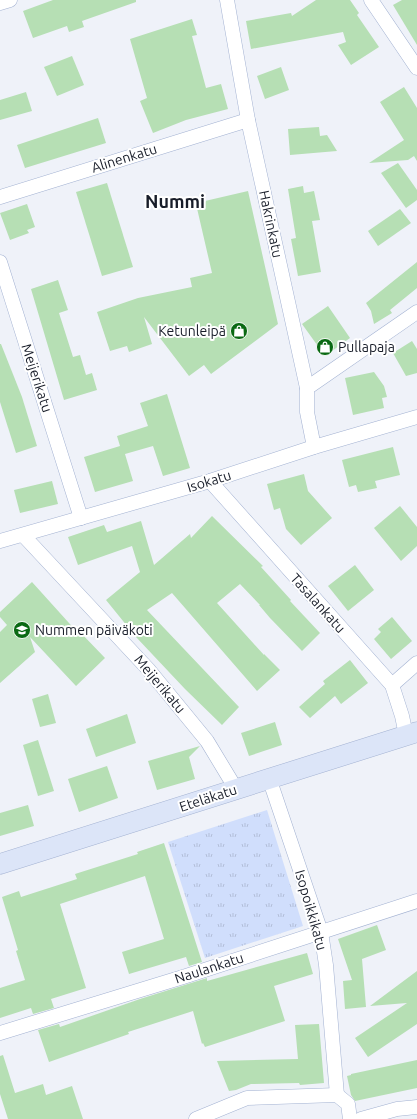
<svg xmlns="http://www.w3.org/2000/svg" width="417" height="1119" viewBox="0 0 417 1119" font-family="Ubuntu,sans-serif">
<style>
.park{fill:url(#park-tufts)}
.building{fill:#b6dfb4}
.lines{fill:none;stroke-linecap:round;stroke-linejoin:round}
.street-casing{stroke:#a3b2d2;stroke-width:15}
.secondary-casing{stroke:#a3b2d2;stroke-width:21}
.street{stroke:#fff;stroke-width:14}
.secondary{stroke:#dce5f8;stroke-width:20}
.labels{text-anchor:middle;dominant-baseline:central;stroke-width:4;stroke-linejoin:round;paint-order:stroke}
.street-label{font-size:14px;fill:#181d29;stroke:#fff}
.poi-label{font-size:14px;fill:#181d29;stroke:#fff;text-anchor:start}
.district-label{font-size:18px;font-weight:bold;fill:#181d29;stroke:#fff}
</style>
<defs>
<pattern id="park-tufts" width="24" height="20" patternUnits="userSpaceOnUse"><rect width="24" height="20" fill="#d0defc"/><path d="M3 7l-1-3M5 7V3M7 7l1-3M15 17l-1-3M17 17v-4M19 17l1-3" fill="none" stroke="#b2bed8"/></pattern>
</defs>
<rect width="100%" height="100%" fill="#eff2f9"/>
<!-- park -->
<polygon class="park" points="267,810 303,926 205,958 168,842"/>
<!-- building -->
<g class="building">
<polygon points="53,0 136,0 136,2 82,21 84,27 69,32 67,26 33,38 23,11"/>
<polygon points="316,0 350,0 359,13 357,15 379,47 351,65 338,45 346,42 343,32 251,49 246,21 291,13 292,16"/>
<polygon points="402,0 417,0 417,45 393,5"/>
<polygon points="192,19 197,35 192,36 206,88 221,84 228,109 186,120 153,133 140,101 147,98 130,39"/>
<polygon points="72,56 84,85 57,96 44,67"/>
<polygon points="281,67 289,90 265,99 257,76"/>
<polygon points="404,87 417,108 417,161 414,156 408,160 369,163 404,140 380,102"/>
<polygon points="26,92 32,111 0,120 0,100"/>
<polygon points="98,118 106,143 25,168 17,145"/>
<polygon points="319,127 320,136 327,135 337,151 290,155 288,129"/>
<polygon points="398,163 417,190 417,200 406,208 381,173"/>
<polygon points="107,183 133,267 102,276 76,192"/>
<polygon points="303,186 304,193 314,191 320,220 312,221 321,272 298,276 291,239 296,238 288,189"/>
<polygon points="248,191 278,324 211,374 204,365 189,376 144,317 152,344 129,352 127,346 110,351 97,312 138,298 192,287 190,278 212,273 196,204 206,202 205,201"/>
<polygon points="27,204 35,227 27,230 29,233 10,240 0,213"/>
<polygon points="400,209 411,223 378,246 368,231"/>
<polygon points="417,262 417,288 390,310 392,313 374,324 371,311 366,303"/>
<polygon points="58,280 68,310 59,313 73,357 80,355 86,375 92,373 97,390 64,400 31,289"/>
<polygon points="328,306 350,338 325,356 302,324"/>
<polygon points="412,341 417,349 417,373 406,376 393,353"/>
<polygon points="0,344 1,344 22,397 37,446 16,453 0,402"/>
<polygon points="374,372 384,386 387,397 382,398 384,408 353,415 345,378"/>
<polygon points="167,394 190,468 163,476 153,446 125,454 133,481 95,492 84,457 120,446 117,436 148,426 140,403"/>
<polygon points="393,447 400,475 375,481 377,488 358,492 356,485 349,487 342,460"/>
<polygon points="304,474 308,491 332,518 301,545 286,529 280,508 274,510 267,484"/>
<polygon points="52,481 58,504 20,513 14,490"/>
<polygon points="400,506 417,527 417,546 401,561 374,528"/>
<polygon points="212,516 263,566 261,567 291,600 290,601 320,633 302,651 270,618 259,605 260,605 240,584 217,603 264,655 264,654 280,670 257,691 172,593 147,610 239,707 222,725 185,689 136,637 106,600 140,572 132,546 78,565 68,537 104,525 107,532 141,521 154,565 190,534 191,538"/>
<polygon points="355,565 374,590 348,611 328,586"/>
<polygon points="32,582 78,633 80,632 105,658 76,686 30,637 35,652 0,683 0,632 7,625 0,617 0,612"/>
<polygon points="392,617 412,641 391,659 374,639 381,632 378,629"/>
<polygon points="350,660 368,683 341,704 335,696 310,718 299,707 325,684 323,681"/>
<polygon points="48,694 56,723 40,727 32,699"/>
<polygon points="127,714 136,743 96,757 86,729"/>
<polygon points="275,722 282,745 249,756 241,733"/>
<polygon points="38,740 54,791 38,796 23,745"/>
<polygon points="200,746 189,757 195,779 157,790 148,761"/>
<polygon points="107,766 118,798 79,812 68,779"/>
<polygon points="28,805 34,826 0,836 0,813"/>
<polygon points="164,843 202,962 189,966 186,957 129,974 122,952 164,939 145,876 60,904 86,988 51,999 54,1008 33,1014 31,1008 0,1018 0,988 25,980 16,951 18,950 2,897 19,891 21,897 77,879 75,874 138,854 137,852"/>
<polygon points="377,925 386,950 362,959 366,1007 345,1009 343,981 352,980 338,939"/>
<polygon points="307,953 313,974 274,986 285,1021 205,1047 203,1043 202,1044 193,1011 128,1032 129,1034 49,1062 38,1030 59,1024 60,1027 140,999 207,978 207,981"/>
<polygon points="417,971 417,1024 368,1057 355,1038 407,1003 370,1006"/>
<polygon points="319,1024 324,1083 300,1085 299,1083 251,1084 236,1090 229,1091 217,1061 298,1059 295,1025"/>
<polygon points="3,1055 15,1093 43,1084 46,1095 72,1086 83,1119 8,1119 0,1094 0,1056"/>
<polygon points="417,1060 417,1088 355,1101 351,1095 347,1076 351,1075 351,1074"/>
</g>
<g class="lines">
<!-- street casing -->
<g class="street-casing">
<g id="street">
<polyline points="227,0 248,120 307,388 307,412 314,447"/>
<polyline points="371,0 417,68"/>
<polyline points="0,3 10,0"/>
<polyline points="0,197 248,120"/>
<polyline points="0,262 81,518"/>
<polyline points="307,388 417,312"/>
<polyline points="210,481 392,685 402,716 406,735"/>
<polyline points="23,535 148,669 207,741 236,789"/>
<polyline points="0,541 210,481 314,447 417,417"/>
<polyline points="392,685 417,663"/>
<polyline points="269,778 321,932 326,965 337,1095"/>
<polyline points="0,1033 183,977 417,901"/>
<polyline points="196,1119 247,1098 337,1095 348,1104 350,1119"/>
<polyline points="361,1119 397,1109 417,1107"/>
</g>
</g>
<!-- secondary casing -->
<g class="secondary-casing">
<polyline id="secondary" points="0,864 417,732"/>
</g>
<!-- street -->
<use href="#street" class="street"/>
<!-- secondary -->
<use href="#secondary" class="secondary"/>
</g>
<!-- icons -->
<defs>
<g id="shop-disc" transform="scale(0.9)"><circle r="9.5" fill="#0a6913" stroke="#fff"/><path d="M-5-2.5h2.3a2.7 3.5 0 0 1 5.4 0H5L5.5 6h-11ZM-1.5-2.5h3a1.5 2.3 0 0 0-3 0Z" fill="#fff"/></g>
<g id="school-disc" transform="scale(0.9)"><circle r="9.5" fill="#0a6913" stroke="#fff"/><path d="M0-5L7-2L0 1L-7-2ZM-4 1L0 2.5L4 1V4Q0 6-4 4Z" fill="#fff"/></g>
</defs>
<g fill-rule="evenodd">
<use href="#shop-disc" x="239" y="331"/>
<use href="#shop-disc" x="325" y="347"/>
<use href="#school-disc" x="22" y="630"/>
</g>
<g class="labels">
<!-- street labels -->
<g class="street-label">
<text transform="translate(124 158) rotate(-17)">Alinenkatu</text>
<text transform="translate(271 224) rotate(78)">Hakrinkatu</text>
<text transform="translate(37 378) rotate(72)">Meijerikatu</text>
<text transform="translate(209 481) rotate(-17)">Isokatu</text>
<text transform="translate(318 603) rotate(48)">Tasalankatu</text>
<text transform="translate(160 684) rotate(50)">Meijerikatu</text>
<text transform="translate(208 798) rotate(-18)">Eteläkatu</text>
<text transform="translate(311 910) rotate(74)">Isopoikkikatu</text>
<text transform="translate(209 968) rotate(-18)">Naulankatu</text>
</g>
<!-- poi labels -->
<g class="poi-label">
<text x="226" y="331" text-anchor="end">Ketunleipä</text>
<text x="338" y="347">Pullapaja</text>
<text x="35" y="630">Nummen päiväkoti</text>
</g>
<!-- district labels -->
<g class="district-label">
<text x="175" y="201">Nummi</text>
</g>
</g>
</svg>
